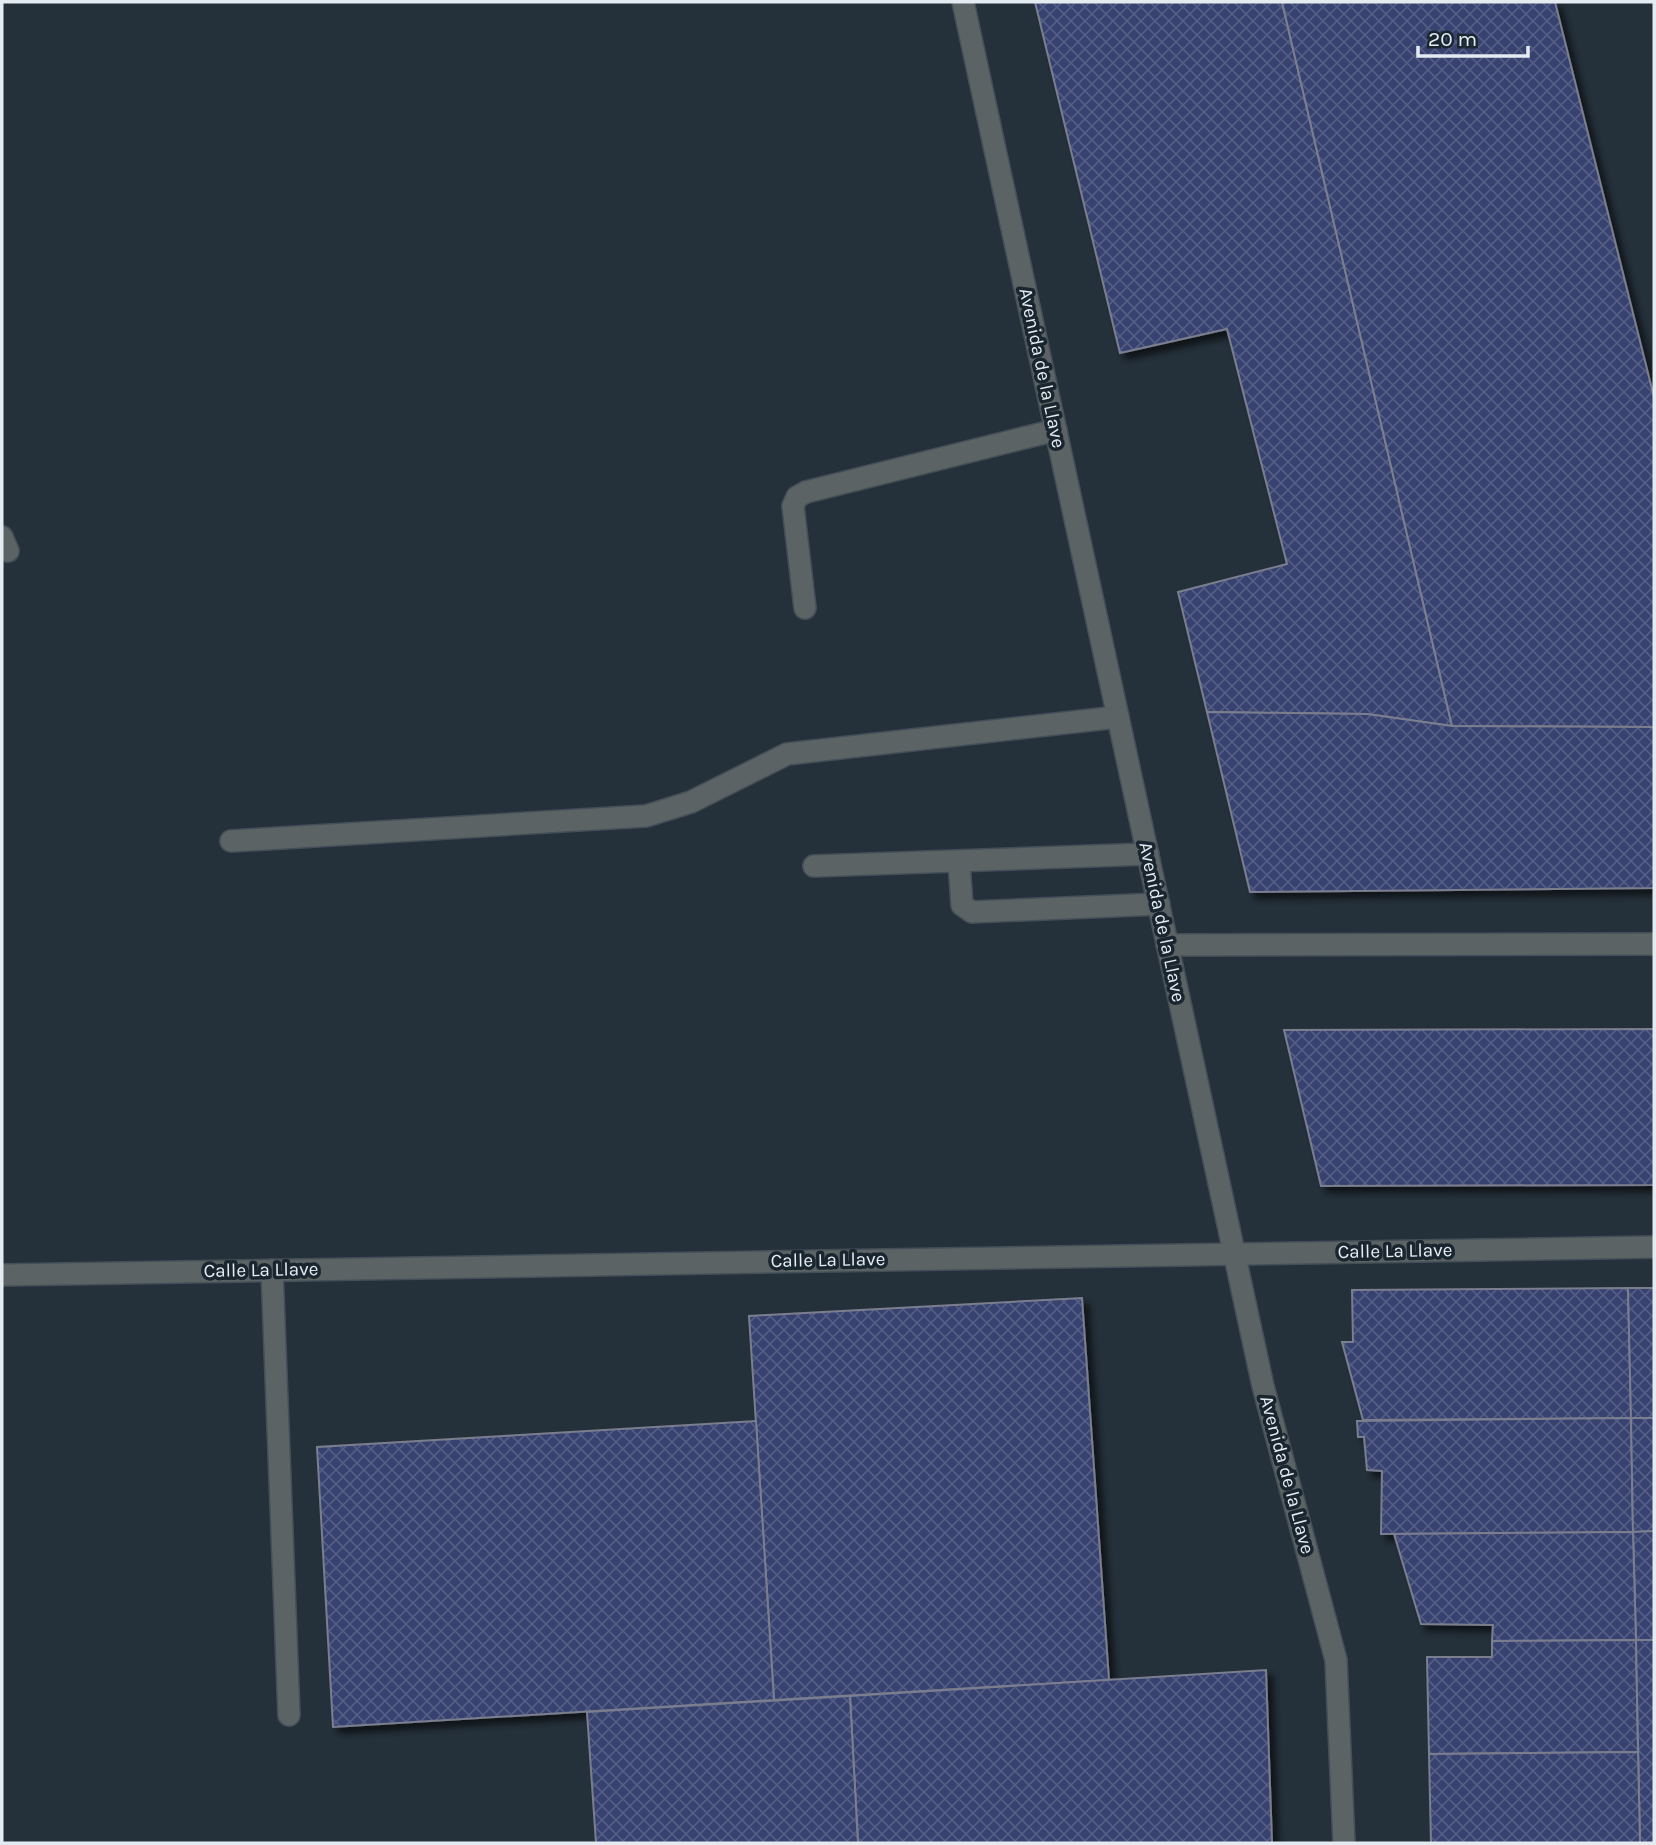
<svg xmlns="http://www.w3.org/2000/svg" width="1656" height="1845" viewBox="0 0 1656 1845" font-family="Karla,sans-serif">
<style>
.building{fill:url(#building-cross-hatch);stroke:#7a7e8e;stroke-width:2;filter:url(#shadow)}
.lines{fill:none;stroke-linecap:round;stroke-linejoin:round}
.minor-casing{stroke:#434e57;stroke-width:24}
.minor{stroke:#5b6365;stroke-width:21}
.labels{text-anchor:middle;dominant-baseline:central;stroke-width:7;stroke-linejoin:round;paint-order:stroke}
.street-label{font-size:19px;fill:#e4ecf2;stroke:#1a262f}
</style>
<defs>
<pattern id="building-cross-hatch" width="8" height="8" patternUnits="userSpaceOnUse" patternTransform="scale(1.75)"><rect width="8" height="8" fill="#37426f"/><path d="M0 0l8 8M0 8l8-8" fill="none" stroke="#545d84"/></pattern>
<filter id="shadow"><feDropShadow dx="6" dy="6" stdDeviation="3.5" flood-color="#0009"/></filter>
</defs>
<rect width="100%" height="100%" fill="#24303a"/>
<!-- building -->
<g class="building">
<polygon points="1035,2 1282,2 1452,726 1367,714 1207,712 1178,592 1287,564 1227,329 1120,353"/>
<polygon points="1282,2 1555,2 1654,397 1654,727 1452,726"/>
<polygon points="1207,712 1367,714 1452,726 1654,727 1654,888 1250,892"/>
<polygon points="1654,1029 1654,1185 1321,1186 1284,1030"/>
<polygon points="1628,1288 1631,1418 1363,1420 1342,1342 1353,1342 1352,1290"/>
<polygon points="1628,1288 1654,1288 1654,1418 1631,1418"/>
<polygon points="1082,1298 1109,1680 774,1700 749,1316"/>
<polygon points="1631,1418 1633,1532 1381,1534 1382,1471 1367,1470 1364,1437 1358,1437 1357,1421"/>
<polygon points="1631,1418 1654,1418 1654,1531 1633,1532"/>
<polygon points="756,1421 774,1700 333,1727 317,1447"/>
<polygon points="1654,1531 1654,1640 1636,1640 1633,1532"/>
<polygon points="1633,1532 1636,1640 1492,1641 1493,1625 1421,1624 1394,1534"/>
<polygon points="1636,1640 1638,1752 1429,1754 1427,1657 1492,1657 1492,1641"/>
<polygon points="1636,1640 1654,1640 1654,1843 1640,1843"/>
<polygon points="1266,1670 1272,1843 858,1843 850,1696"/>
<polygon points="850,1696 858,1843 596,1843 587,1712"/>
<polygon points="1638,1752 1640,1843 1431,1843 1429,1754"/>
</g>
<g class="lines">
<!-- minor casing -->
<g class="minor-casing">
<g id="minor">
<polyline points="963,2 1263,1386 1336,1660 1344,1843"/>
<polyline points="2,537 8,551"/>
<polyline points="805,608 793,506 797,497 806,492 1056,430"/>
<polyline points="231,841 646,816 691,802 787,754 1118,717"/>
<polyline points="959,862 962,905 972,912 1159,904"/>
<polyline points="814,866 1148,854"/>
<polyline points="1167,945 1654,944"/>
<polyline points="272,1270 289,1715"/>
<polyline points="2,1275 1654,1247"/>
</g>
</g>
<!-- minor -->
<use href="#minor" class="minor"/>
</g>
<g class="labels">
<!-- street labels -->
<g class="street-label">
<text transform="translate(1042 368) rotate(78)">Avenida de la Llave</text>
<text transform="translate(1162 922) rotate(78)">Avenida de la Llave</text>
<text transform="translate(1395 1251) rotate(-1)">Calle La Llave</text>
<text transform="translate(828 1260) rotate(-1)">Calle La Llave</text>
<text transform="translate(261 1270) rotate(-1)">Calle La Llave</text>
<text transform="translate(1287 1475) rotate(75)">Avenida de la Llave</text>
</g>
</g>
<!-- border -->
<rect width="1656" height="1845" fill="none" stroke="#e4ecf2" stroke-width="7"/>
<!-- scale -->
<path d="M1418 46v10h110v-10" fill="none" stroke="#e4ecf2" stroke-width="3.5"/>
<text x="1428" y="46" font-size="21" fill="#e4ecf2" stroke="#1a262f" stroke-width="5" paint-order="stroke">20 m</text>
</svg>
